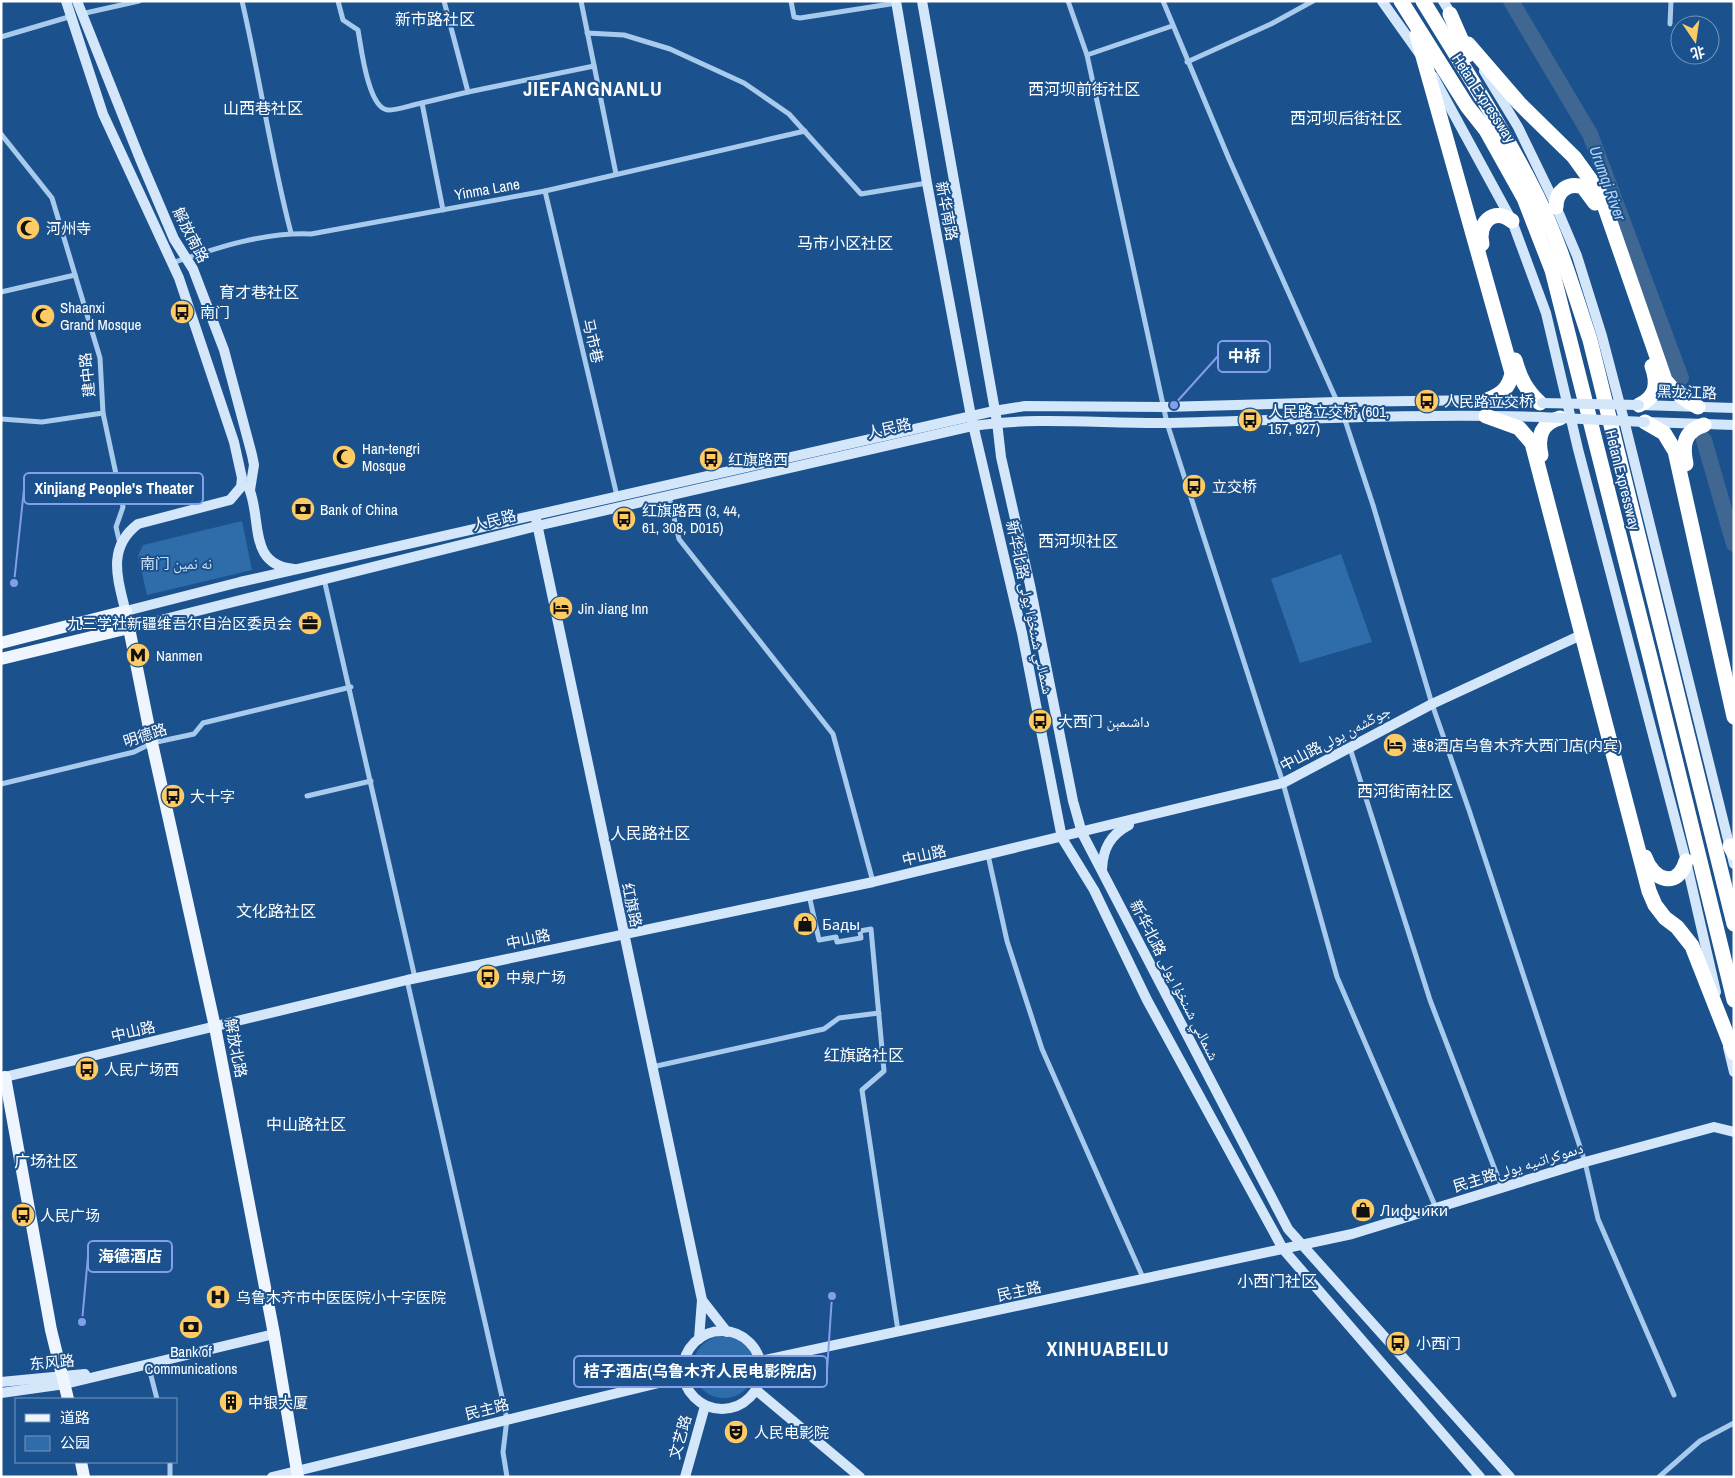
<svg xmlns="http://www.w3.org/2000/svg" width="1735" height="1478" viewBox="0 0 1735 1478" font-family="'Archivo Narrow','Noto Naskh Arabic','Noto Sans SC',sans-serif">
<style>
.green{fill:#2f6caa}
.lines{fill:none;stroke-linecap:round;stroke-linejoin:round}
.river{stroke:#3f6791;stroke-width:16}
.street{stroke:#a8caed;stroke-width:5}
.secondary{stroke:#d4e6fa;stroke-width:10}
.primary{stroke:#eef5ff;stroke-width:12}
.highway{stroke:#fff;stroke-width:15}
.secondary-bridge{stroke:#d4e6fa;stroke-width:10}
.labels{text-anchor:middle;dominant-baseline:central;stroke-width:4;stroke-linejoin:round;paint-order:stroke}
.street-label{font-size:15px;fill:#fff;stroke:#1b528d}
.poi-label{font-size:15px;fill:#fff;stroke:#1b528d;text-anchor:start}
.park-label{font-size:15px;fill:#cde3fa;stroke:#1b528d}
.neighbourhood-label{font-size:16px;fill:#fff;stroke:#1b528d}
.water-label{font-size:16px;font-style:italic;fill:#b4d4f4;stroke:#1b528d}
.district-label{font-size:20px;font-weight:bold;letter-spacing:1px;fill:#fff;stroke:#1b528d}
.leader{fill:none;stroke:#839eea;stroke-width:2}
.callout-dot{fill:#839eea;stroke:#1b528d;stroke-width:2}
.callout{fill:#1b528d;stroke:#839eea;stroke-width:2}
.callout-label{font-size:16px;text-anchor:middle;font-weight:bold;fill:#fff}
</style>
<rect width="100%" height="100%" fill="#1b528d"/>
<!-- green -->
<g class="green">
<polygon points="242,521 252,570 147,595 138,556 143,545"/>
<polygon points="1341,554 1372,642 1300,663 1271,579"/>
<circle cx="724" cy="1367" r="31"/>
</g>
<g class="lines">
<!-- river -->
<g class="river">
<polyline points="1511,1 1590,134 1681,378"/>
<polyline points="1704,440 1734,544"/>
</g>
<!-- street -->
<g class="street">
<path d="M 242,1 C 260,78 271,157 291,233"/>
<path d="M 338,1 L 343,20 L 358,30 C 361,46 368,109 388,110 C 398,110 411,105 422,103"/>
<polyline points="444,1 468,92 594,66"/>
<polyline points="581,1 616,174"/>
<polyline points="791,1 794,17 800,18 897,3"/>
<polyline points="1068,1 1087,55 1167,423 1283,783 1337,977 1436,1208"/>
<polyline points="1163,1 1229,159 1344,417 1373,505 1432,704 1469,810 1585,1162 1598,1219 1674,1395"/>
<polyline points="81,14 139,1"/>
<polyline points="1670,24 1671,1"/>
<polyline points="587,33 624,35 670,49 744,83 789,114 861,194 927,183"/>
<polyline points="1,37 72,16"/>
<polyline points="1087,55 1172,26"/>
<polyline points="1187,62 1271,24 1313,1"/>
<polyline points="1,134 52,198 100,358 103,413 123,507 116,527 120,544"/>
<polyline points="545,191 617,496"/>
<polyline points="443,210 422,103 468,92"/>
<path d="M 172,263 C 216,248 263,232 311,234 L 545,191 L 805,131"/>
<polyline points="1,292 75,275"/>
<polyline points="1,419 42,422 103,413"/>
<polyline points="669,496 679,539 833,734 873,882"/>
<polyline points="324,579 415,978"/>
<polyline points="1350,748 1430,1000 1502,1188"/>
<polyline points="1,784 134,752 152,743 194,734 203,723 351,687"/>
<polyline points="307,796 371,781"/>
<polyline points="988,855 1007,941 1042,1049 1144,1280"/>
<polyline points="809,895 819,940 836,937 837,942 861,938 860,931 871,929 884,1071 862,1090 898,1331"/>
<polyline points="407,980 507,1419 503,1452 507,1477"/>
<polyline points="652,1067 824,1029 839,1018 879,1013"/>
<polyline points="148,1364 157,1399"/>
<polyline points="170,1462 170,1477"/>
<polyline points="1659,1477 1700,1441 1734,1423"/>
</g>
<!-- secondary -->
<g class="secondary">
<path d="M 66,1 L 103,114 L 179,278 L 234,442 L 242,478 L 241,487 L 230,500 L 138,524 C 101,552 123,590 129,628 L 537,526 L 973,426 C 1038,416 1103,424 1169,423 C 1293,420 1416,413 1540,417"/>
<polyline points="77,1 140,159 174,239 193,269 224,350 252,455 254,465 250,490"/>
<polyline points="896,1 927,183 971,416 1022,633 1062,838 1094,890 1147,1000 1283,1249 1480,1477"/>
<polyline points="922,1 997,422 1001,457 1030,585 1073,801 1082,833 1288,1229 1510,1477"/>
<polyline points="1382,1 1419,53"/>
<polyline points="1443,1 1453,17"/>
<polyline points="1484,71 1518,127 1552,197 1577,256 1602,336 1625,424 1734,864"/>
<polyline points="1433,76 1512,221 1546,313 1578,449 1686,861 1716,992"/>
<polyline points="1640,405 1734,408"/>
<polyline points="1646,422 1734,425"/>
<path d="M 248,486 C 263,517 246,565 294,569"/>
<polyline points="536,519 702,1300 699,1339"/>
<polyline points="126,611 240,582 994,411 1025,406 1164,407 1337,402 1487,400 1541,403"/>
<path d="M 1102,869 C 1103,849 1110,835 1129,825"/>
<polyline points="1728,1047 1734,1072"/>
<polyline points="1,1078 407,980 873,882 1283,783 1432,704 1579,636"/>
<polyline points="702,1300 727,1332"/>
<circle cx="722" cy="1370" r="39"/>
<polyline points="760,1361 1352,1234 1585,1162 1714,1127 1734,1132"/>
<polyline points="1,1382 85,1374"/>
<polyline points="756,1390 860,1477"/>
<polyline points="1,1393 65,1384 274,1334"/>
<polyline points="272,1477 667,1381 683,1371"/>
<polyline points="685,1477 705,1406"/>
</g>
<!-- primary -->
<g class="primary">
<polyline points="1,643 126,611"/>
<polyline points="1,659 129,628 152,743 215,1027 274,1334 298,1477"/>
<polyline points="5,1077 51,1330 68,1399"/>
<polyline points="81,1462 84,1477"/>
</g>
<!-- highway -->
<g class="highway">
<polyline points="1401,1 1467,106 1486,130 1524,198 1552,270 1651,661 1734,1000"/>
<path d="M 1423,1 C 1462,65 1503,128 1536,194 C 1559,240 1574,292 1590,340 L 1734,924"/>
<polyline points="1450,14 1468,55"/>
<path d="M 1417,35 L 1512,373 C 1509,388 1502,394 1487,400"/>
<path d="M 1468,44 L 1519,103 L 1574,157 L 1600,193 L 1665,380 C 1675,393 1684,400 1698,407"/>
<path d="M 1556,207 C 1556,191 1568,182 1583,187 L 1595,203"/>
<path d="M 1482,244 C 1477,224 1493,206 1512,221"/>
<path d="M 1515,360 C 1520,378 1526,390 1540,403"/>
<path d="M 1639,405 C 1657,397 1658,383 1652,366"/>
<polyline points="1486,416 1519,428 1532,443 1649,891 1655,905 1665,918 1677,927 1692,946 1734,1053"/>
<polyline points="1645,422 1664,433 1675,451 1734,717"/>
<path d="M 1541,455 C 1537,437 1541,423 1560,418"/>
<path d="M 1686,464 C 1682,445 1684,431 1704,425"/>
<polyline points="1730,846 1734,853"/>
<path d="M 1645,857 C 1653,881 1678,889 1686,861"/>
</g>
<!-- secondary-bridge -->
<g class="secondary-bridge">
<polyline points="1542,403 1639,405"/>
<polyline points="1540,417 1645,422"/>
</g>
</g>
<!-- icons -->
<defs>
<g id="mosque-disc" transform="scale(1.25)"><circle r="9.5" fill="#fecb65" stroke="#1b528d"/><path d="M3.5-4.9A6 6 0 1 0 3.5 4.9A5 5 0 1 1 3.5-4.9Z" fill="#111"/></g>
<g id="bus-disc" transform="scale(1.25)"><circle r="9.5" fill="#fecb65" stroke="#1b528d"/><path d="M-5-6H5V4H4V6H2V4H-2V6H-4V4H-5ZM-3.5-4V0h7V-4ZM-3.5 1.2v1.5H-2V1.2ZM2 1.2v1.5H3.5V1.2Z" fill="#111"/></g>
<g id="bank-disc" transform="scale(1.25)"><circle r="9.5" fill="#fecb65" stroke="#1b528d"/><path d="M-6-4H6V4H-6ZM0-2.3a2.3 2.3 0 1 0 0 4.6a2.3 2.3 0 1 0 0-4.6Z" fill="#111"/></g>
<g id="hotel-disc" transform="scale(1.25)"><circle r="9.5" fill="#fecb65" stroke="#1b528d"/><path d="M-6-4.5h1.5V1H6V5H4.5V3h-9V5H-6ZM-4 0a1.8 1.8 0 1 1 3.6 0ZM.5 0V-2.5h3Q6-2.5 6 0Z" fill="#111"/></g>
<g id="office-disc" transform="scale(1.25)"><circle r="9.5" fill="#fecb65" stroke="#1b528d"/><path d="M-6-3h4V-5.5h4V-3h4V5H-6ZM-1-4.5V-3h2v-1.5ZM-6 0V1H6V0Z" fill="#111"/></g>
<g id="metro-disc" transform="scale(1.25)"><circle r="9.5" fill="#fecb65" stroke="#1b528d"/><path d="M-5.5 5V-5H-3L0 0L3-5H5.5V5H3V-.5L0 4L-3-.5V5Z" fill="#111"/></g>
<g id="shop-disc" transform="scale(1.25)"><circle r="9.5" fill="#fecb65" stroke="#1b528d"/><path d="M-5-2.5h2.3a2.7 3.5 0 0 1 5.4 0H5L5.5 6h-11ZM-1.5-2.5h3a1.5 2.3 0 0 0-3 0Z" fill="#111"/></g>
<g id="hospital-disc" transform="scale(1.25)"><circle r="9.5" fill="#fecb65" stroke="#1b528d"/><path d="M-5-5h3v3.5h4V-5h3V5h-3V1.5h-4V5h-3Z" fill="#111"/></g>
<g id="building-disc" transform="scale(1.25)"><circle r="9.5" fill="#fecb65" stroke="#1b528d"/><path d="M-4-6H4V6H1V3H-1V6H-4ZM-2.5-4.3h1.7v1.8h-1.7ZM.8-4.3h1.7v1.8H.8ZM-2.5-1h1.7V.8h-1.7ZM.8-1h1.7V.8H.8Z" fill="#111"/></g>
<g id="theatre-disc" transform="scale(1.25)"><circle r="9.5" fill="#fecb65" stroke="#1b528d"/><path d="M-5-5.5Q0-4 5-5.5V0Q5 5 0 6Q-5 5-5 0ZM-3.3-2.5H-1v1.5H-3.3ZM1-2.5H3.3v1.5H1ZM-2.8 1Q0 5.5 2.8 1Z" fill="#111"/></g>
</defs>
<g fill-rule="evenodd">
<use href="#mosque-disc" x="28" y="228"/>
<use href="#bus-disc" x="182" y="312"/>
<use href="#mosque-disc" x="43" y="316"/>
<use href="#bus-disc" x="1427" y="401"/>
<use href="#bus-disc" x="1250" y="420"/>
<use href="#mosque-disc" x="344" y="457"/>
<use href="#bus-disc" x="711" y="459"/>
<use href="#bus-disc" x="1194" y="486"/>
<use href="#bank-disc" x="303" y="509"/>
<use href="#bus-disc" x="624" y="519"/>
<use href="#hotel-disc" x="561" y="608"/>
<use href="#office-disc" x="310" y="623"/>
<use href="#metro-disc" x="138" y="655"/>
<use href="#bus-disc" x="1040" y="721"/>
<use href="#hotel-disc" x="1395" y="745"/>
<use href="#bus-disc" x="173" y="796"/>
<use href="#shop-disc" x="805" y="924"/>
<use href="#bus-disc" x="488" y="977"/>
<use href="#bus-disc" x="87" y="1069"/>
<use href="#shop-disc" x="1363" y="1210"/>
<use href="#bus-disc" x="23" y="1215"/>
<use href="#hospital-disc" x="218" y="1297"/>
<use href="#bank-disc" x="191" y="1327"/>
<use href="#bus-disc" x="1398" y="1343"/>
<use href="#building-disc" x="231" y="1402"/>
<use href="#theatre-disc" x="736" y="1432"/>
</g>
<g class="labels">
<!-- street labels -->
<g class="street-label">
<text transform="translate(1484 98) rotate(57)">Hetan Expressway</text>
<text transform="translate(487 189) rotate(-10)">Yinma Lane</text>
<text transform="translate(947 211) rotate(79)">新华南路</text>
<text transform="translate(191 235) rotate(63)">解放南路</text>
<text transform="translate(593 341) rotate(77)">马市巷</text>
<text transform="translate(87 375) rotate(-96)">建中路</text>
<text transform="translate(1687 392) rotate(2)">黑龙江路</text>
<text transform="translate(889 428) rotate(-13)">人民路</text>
<text transform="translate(1623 480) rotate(76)">Hetan Expressway</text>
<text transform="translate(494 520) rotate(-14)">人民路</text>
<text transform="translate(1030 607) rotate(78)">新华北路 شىمالىي شىنخۇا يولى</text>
<text transform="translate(145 735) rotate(-18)">明德路</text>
<text transform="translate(1335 738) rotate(-28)">中山路جوڭشەن يولى</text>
<text transform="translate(924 855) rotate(-13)">中山路</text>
<text transform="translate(632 905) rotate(78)">红旗路</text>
<text transform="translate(528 939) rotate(-12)">中山路</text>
<text transform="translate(1175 980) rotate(63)">新华北路 شىمالىي شىنخۇا يولى</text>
<text transform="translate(133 1031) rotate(-13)">中山路</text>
<text transform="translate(236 1048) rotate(79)">解放北路</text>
<text transform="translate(1518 1167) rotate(-17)">民主路دىموكراتىيە يولى</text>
<text transform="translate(1019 1291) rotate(-12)">民主路</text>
<text transform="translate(52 1362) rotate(-5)">东风路</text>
<text transform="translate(487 1409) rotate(-14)">民主路</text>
<text transform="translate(680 1437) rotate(-74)">文艺路</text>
</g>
<!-- poi labels -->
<g class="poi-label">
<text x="46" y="228">河州寺</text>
<text x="60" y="307">Shaanxi<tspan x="60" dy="17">Grand Mosque</tspan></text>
<text x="200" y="312">南门</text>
<text x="1444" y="401">人民路立交桥</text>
<text x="1268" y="411">人民路立交桥 (601,<tspan x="1268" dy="17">157, 927)</tspan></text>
<text x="362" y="448">Han-tengri<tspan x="362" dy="17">Mosque</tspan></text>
<text x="728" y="459">红旗路西</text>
<text x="1212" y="486">立交桥</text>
<text x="320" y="509">Bank of China</text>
<text x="642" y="510">红旗路西 (3, 44,<tspan x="642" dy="17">61, 308, D015)</tspan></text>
<text x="578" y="608">Jin Jiang Inn</text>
<text x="292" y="623" text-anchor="end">九三学社新疆维吾尔自治区委员会</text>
<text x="156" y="655">Nanmen</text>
<text x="1058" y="721">大西门 داشىمېن</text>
<text x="1412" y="745">速8酒店乌鲁木齐大西门店(内宾)</text>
<text x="190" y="796">大十字</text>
<text x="822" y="924">Бады</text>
<text x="506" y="977">中泉广场</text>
<text x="104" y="1069">人民广场西</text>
<text x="1380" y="1210">Лифчики</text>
<text x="40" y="1215">人民广场</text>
<text x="236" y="1297">乌鲁木齐市中医医院小十字医院</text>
<text x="1416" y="1343">小西门</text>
<text x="191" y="1351" text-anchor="middle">Bank of<tspan x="191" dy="17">Communications</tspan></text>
<text x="248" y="1402">中银大厦</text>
<text x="754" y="1432">人民电影院</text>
</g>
<!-- park labels -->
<g class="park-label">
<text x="176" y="563">南门 نە نمين</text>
</g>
<!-- neighbourhood labels -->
<g class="neighbourhood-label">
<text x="435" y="19">新市路社区</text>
<text x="1084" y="89">西河坝前街社区</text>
<text x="263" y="108">山西巷社区</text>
<text x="1346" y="118">西河坝后街社区</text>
<text x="845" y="243">马市小区社区</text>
<text x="259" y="292">育才巷社区</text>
<text x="1078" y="541">西河坝社区</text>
<text x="1405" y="791">西河街南社区</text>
<text x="650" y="833">人民路社区</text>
<text x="276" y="911">文化路社区</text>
<text x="864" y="1055">红旗路社区</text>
<text x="306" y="1124">中山路社区</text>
<text x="46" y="1161">广场社区</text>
<text x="1277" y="1281">小西门社区</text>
</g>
<!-- water labels -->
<g class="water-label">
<text transform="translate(1608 183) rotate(70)">Urumqi River</text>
</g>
<!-- district labels -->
<g class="district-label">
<text x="593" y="88">JIEFANGNANLU</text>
<text x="1108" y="1348">XINHUABEILU</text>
</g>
</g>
<!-- callouts -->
<path class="leader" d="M1174 405L1218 356M14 583L24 489M82 1322L88 1256M832 1296L827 1371"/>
<g class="callout-dot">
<circle cx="1174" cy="405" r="5"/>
<circle cx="14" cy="583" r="5"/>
<circle cx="82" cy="1322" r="5"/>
<circle cx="832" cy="1296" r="5"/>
</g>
<g class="callout">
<rect x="1218" y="341" width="52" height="31" rx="5"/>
<rect x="24" y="473" width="179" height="31" rx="5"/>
<rect x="88" y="1241" width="84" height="31" rx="5"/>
<rect x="574" y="1356" width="253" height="31" rx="5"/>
</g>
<g class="callout-label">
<text x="1244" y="362">中桥</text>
<text x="114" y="494">Xinjiang People's Theater</text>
<text x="130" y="1262">海德酒店</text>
<text x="700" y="1377">桔子酒店(乌鲁木齐人民电影院店)</text>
</g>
<!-- border -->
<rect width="1735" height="1478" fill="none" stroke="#ffffff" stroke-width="5"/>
<!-- legend -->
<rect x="15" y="1398" width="162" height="65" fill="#1b528d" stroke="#7697bb"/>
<rect x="25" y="1414" width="25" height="8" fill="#eef5ff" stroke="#7697bb"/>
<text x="60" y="1423" font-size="15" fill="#ffffff">道路</text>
<rect x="25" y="1436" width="25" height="15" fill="#2f6caa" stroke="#7697bb"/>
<text x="60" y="1448" font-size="15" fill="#ffffff">公园</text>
<!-- north arrow -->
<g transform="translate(1695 40) rotate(167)"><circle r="24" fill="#1b528d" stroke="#7697bb"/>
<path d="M0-4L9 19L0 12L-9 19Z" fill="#fecb65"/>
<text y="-8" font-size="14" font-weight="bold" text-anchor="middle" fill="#ffffff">北</text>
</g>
</svg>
